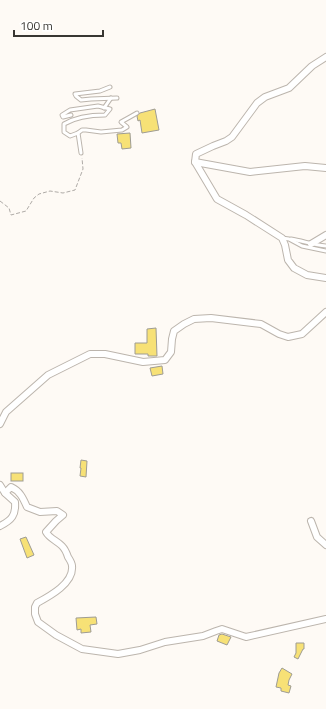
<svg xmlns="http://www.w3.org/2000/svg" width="326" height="709" viewBox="0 0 326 709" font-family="'Titillium Web',sans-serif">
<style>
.building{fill:#f7e176;stroke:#9e9c93}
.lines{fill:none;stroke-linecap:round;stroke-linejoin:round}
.service-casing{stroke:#bcb5ad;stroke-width:5}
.minor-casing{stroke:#bcb5ad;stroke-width:8}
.path{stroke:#afaba7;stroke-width:1;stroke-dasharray:4 2;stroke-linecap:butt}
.service{stroke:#fff;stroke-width:3}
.minor{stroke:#fff;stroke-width:6}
</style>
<rect width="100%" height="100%" fill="#fefaf5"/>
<!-- building -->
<g class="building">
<polygon points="155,109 159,130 142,133 140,120 138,121 137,116 140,113"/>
<polygon points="130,133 131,148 122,149 121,143 118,143 117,134"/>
<polygon points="156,328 157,356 148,356 148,354 135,354 135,343 147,343 147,329"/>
<polygon points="162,366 163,374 152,376 150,368"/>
<polygon points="81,460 87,461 86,477 80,476 81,468 80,468"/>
<rect x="11" y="473" width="12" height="8"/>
<polygon points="26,537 34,555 27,558 20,539"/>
<polygon points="96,617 97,624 90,625 91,632 81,633 81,629 77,630 76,618"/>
<polygon points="222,634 231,637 227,645 217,641 219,635"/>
<polygon points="296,643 304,643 304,649 303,649 298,659 294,657 296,653"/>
<polygon points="282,668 292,674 289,680 288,685 291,686 289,693 281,691 281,688 276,687 279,673"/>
</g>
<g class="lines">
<!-- service casing -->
<g class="service-casing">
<g id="service">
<polyline points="110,87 100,91 75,94 76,96 81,100 91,99 117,98"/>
<polyline points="104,108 111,98"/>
<path d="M 71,115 L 63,117 L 62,115 L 70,110 L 98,106 L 110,109 L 105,115 C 91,115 76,117 64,124 L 64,132 L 70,136 L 78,133 L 82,130 L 86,130 L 101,132 L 122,130 L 127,127 L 121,122 L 130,117 L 137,113"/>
<polyline points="78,133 81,153"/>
<polyline points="282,238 289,239 302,246 326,251"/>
<path d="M 291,239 C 303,241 314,245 326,246"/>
</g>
</g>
<!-- minor casing -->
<g class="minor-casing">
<g id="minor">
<polyline points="326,57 312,66 289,88 265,97 257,103 232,137 226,141 213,146 196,154 195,162 217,199 246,215 282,238 285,245 288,260 294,268 307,275 326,278"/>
<polyline points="195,162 250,172 305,166 326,168"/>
<polyline points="311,244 326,235"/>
<polyline points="0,424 6,412 48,375 90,354 105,354 143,362 165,360 171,352 172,339 174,331 184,324 194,319 211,318 261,324 279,334 288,337 302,334 326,312"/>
<path d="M 0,485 L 5,493 L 15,502 C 16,515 12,520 0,526"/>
<path d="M 5,493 L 11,487 C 20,491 23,498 27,507 L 40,512 L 57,511 L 63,515 L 56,521 L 46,532 C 49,538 57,541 62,546 C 65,549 67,554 68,557 C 70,560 72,563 72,566 C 74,583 50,596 37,603 L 35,607 L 35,614 L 38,622 L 56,635 L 82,649 L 118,654 L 140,650 L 165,642 L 203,636 L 216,631 L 222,629 L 246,637 L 326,619"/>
<polyline points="311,521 317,537 326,545"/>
</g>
</g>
<!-- path -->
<polyline class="path" points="0,201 9,208 11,215 26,211 34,198 39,194 50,191 63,193 75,190 83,169 82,158"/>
<!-- service -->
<use href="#service" class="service"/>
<!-- minor -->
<use href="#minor" class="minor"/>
</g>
<!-- scale -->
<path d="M14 30v6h89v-6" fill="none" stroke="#383632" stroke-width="2"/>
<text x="20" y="30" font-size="12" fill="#383632" stroke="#ffffff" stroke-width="3" paint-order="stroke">100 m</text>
</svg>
